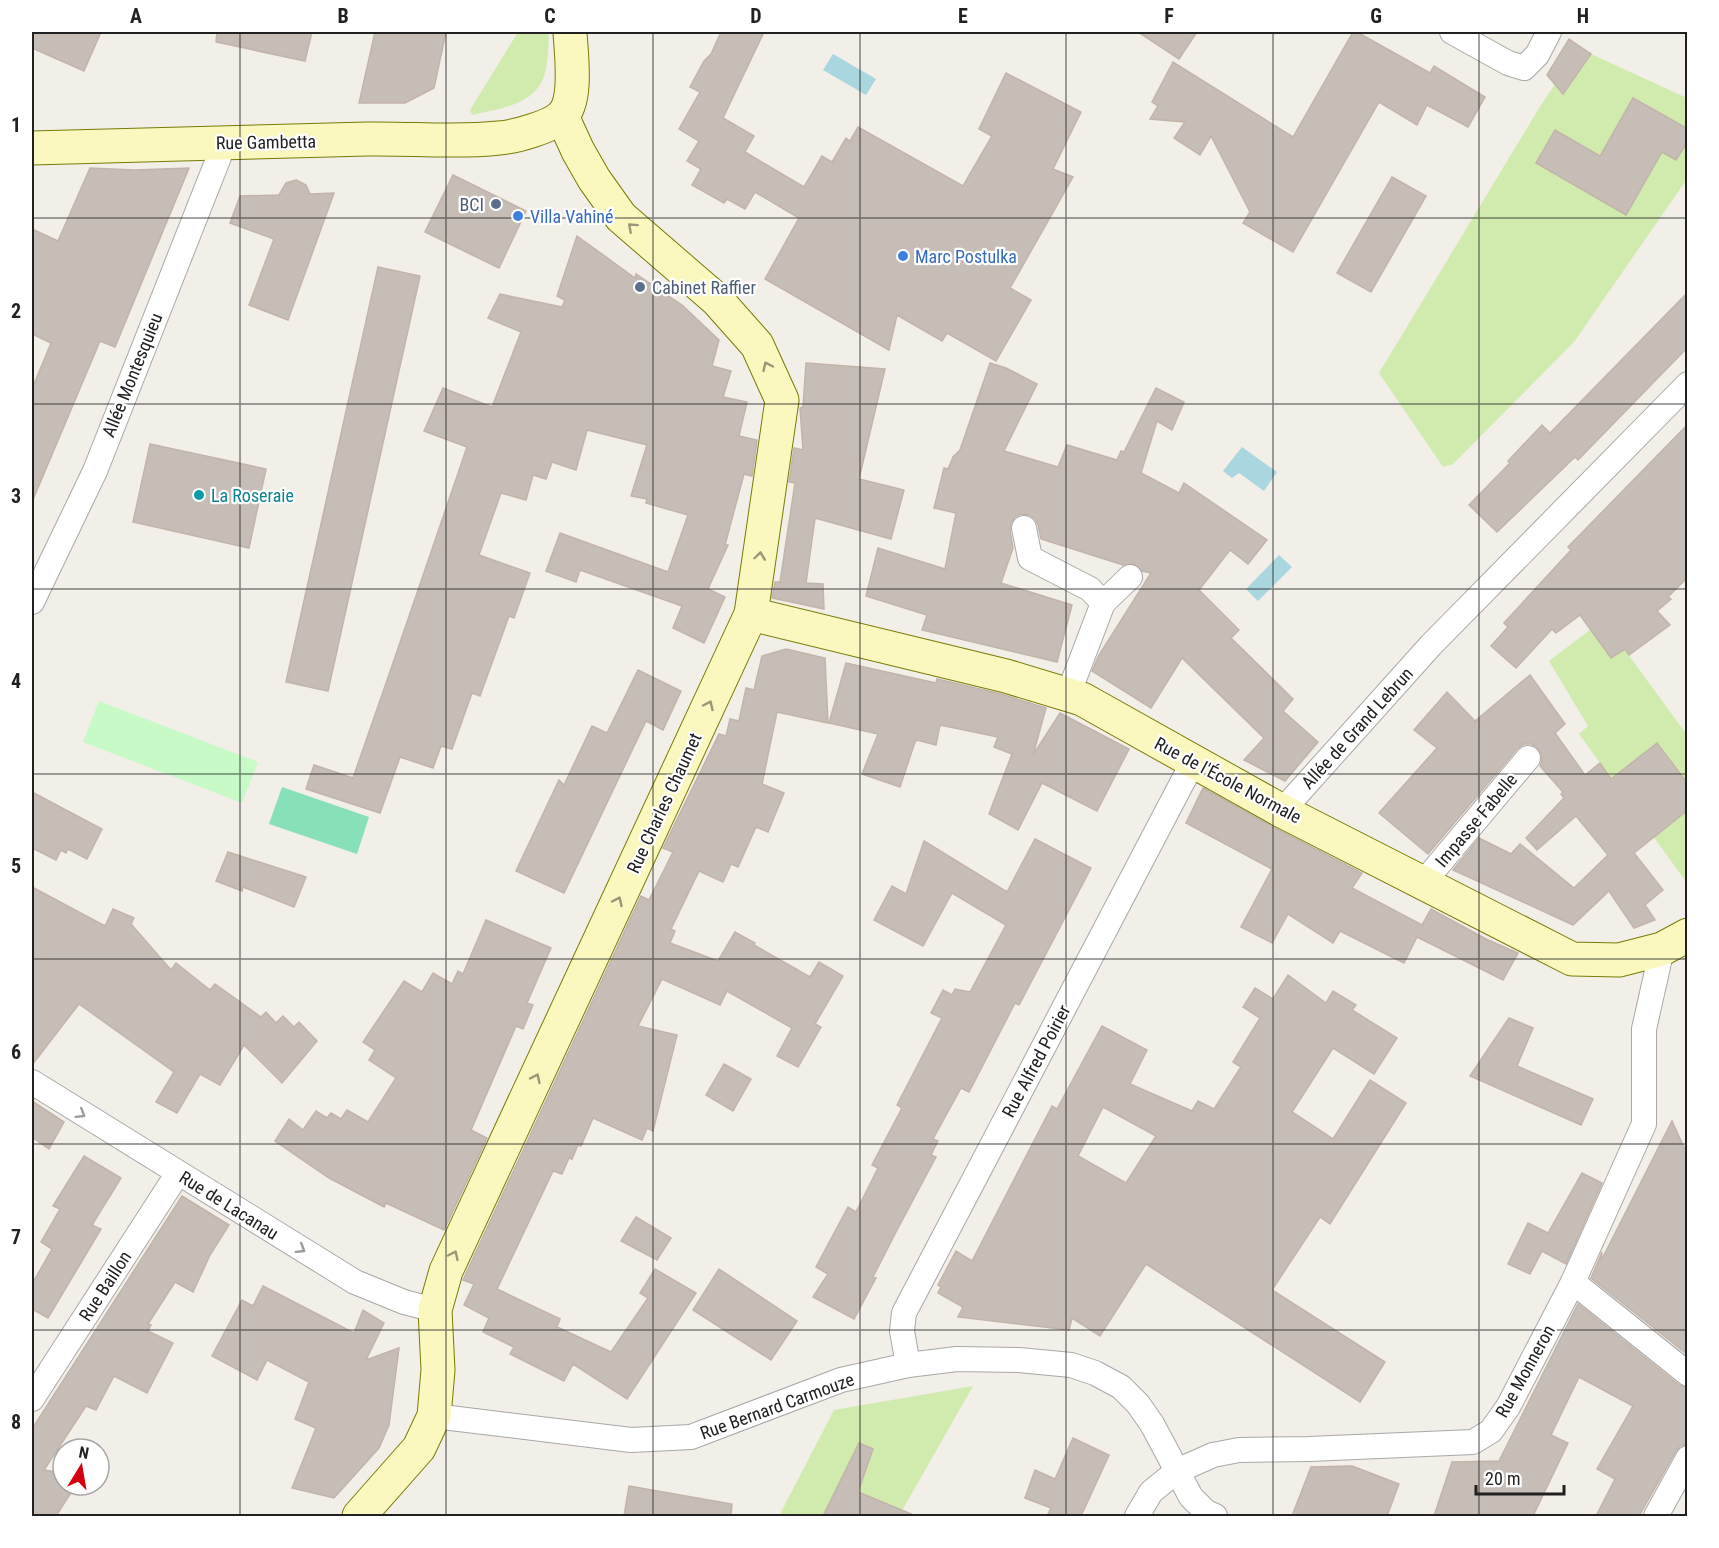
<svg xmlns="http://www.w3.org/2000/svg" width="1719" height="1548" viewBox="0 0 1719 1548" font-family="'Roboto Condensed',sans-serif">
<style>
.grass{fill:#d1ebaf}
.park{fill:#c7fac7}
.pitch{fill:#87e0b7}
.water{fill:#a9d6df}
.building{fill:#c6bdb7;stroke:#c3b4aa;stroke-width:1.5;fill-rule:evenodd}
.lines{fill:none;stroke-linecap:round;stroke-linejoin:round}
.street-casing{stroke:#a8a8a8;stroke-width:26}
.secondary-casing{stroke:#777c05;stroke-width:35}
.street{stroke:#fff;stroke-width:24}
.secondary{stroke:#faf8be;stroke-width:33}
.oneway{stroke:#989777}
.oneway2{stroke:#9b9b9b}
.grid{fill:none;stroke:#212121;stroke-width:1.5;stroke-opacity:0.55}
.service-dot{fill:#5c6f8a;stroke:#fff;stroke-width:2}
.shop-dot{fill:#3f7fe0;stroke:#fff;stroke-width:2}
.culture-dot{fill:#0f9aa8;stroke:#fff;stroke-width:2}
.labels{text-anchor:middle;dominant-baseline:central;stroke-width:4.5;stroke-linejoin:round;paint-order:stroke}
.street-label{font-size:18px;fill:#212121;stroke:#fff}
.service-label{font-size:18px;fill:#4e5e75;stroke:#fff;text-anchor:end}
.shop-label{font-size:18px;fill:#366cbe;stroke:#fff;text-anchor:start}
.culture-label{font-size:18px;fill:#0d838f;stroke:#fff;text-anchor:start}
.neatline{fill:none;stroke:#212121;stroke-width:2}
.grid-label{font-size:20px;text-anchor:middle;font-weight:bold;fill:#212121}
</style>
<rect width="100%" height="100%" fill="#f2eee8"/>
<!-- grass -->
<g class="grass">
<path d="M 518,32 L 546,32 L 549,36 C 548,47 548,58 546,69 C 539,105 502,108 472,115 L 470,110 Z"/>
<polygon points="1591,54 1687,98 1687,179 1574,342 1453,464 1443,467 1379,373 1541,105 1555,84 1564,93"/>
<polygon points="1603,620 1687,735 1687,883 1579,734 1588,726 1549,661"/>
<polygon points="973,1386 899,1516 779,1516 834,1410"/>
</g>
<!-- park -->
<polygon class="park" points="99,701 258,762 242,803 83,742"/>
<!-- pitch -->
<polygon class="pitch" points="282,787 369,817 357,854 269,824"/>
<!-- water -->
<g class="water">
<polygon points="833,54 876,79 866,95 823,70"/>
<polygon points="1242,447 1277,472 1264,491 1239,473 1232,478 1223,471"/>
<polygon points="1279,555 1292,567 1258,601 1246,589"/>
</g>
<!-- building -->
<g class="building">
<polygon points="32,32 101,32 84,71 32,48"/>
<polygon points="217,32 312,32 305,61 216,42"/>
<polygon points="375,32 446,32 434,88 405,103 359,103"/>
<polygon points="721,32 764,32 723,118 754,136 745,152 804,187 822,156 832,162 846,138 850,141 858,127 963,186 992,136 979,129 1006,73 1081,112 1053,169 1073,177 1010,288 1031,300 996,361 947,333 942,341 897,315 889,350 765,279 799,218 755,192 745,209 727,199 724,203 692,185 701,169 687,161 699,141 679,129 700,92 690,87 704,61 711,54"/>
<polygon points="1138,32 1197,32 1179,59"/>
<polygon points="1353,32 1357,32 1430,73 1434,66 1485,97 1468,127 1427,105 1417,125 1379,102 1293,252 1243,223 1250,212 1211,136 1200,155 1174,138 1185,122 1150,119 1158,106 1152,102 1173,62 1293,137"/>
<polygon points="1569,39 1591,54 1563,94 1547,75"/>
<polygon points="1633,98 1688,129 1688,141 1676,160 1662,152 1626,215 1536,163 1555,130 1600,156"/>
<polygon points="90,168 134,170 189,168 115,347 100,341 32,502 32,389 51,343 32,334 32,229 58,241"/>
<polygon points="453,175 526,211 499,268 425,232"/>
<polygon points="1392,177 1426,196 1371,292 1337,273"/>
<polygon points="296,180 306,185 310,194 334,193 288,320 249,305 274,239 230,223 240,196 279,195 286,183"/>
<polygon points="577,236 635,278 636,274 682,305 719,340 712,366 731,371 723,397 747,402 739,436 757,440 752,476 744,474 725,545 728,545 708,589 725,597 704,643 673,628 682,606 580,570 576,582 546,571 560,533 668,572 688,515 646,503 647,499 631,496 647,445 587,430 576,470 552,462 546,479 533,475 526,500 501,493 479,555 530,573 514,618 509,616 480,696 472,693 452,749 441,746 433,768 400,757 380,813 306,789 314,765 353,778 392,666 467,447 424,431 443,388 492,407 521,332 488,318 500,294 562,307 565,300 557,296"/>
<polygon points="378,267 420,276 328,691 286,682"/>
<polygon points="1688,292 1688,347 1578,460 1575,457 1497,532 1469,505 1510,463 1508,461 1542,425 1550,433"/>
<polygon points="806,363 885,369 859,479 904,490 891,539 815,518 806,583 823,584 824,609 772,598 775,582 780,582 795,483 789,482 794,448 803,450 800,408 803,407"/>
<polygon points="990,363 1006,368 1037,384 1004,451 1058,467 1067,445 1117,460 1121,451 1124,452 1156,388 1184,402 1172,430 1157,421 1141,473 1179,493 1184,483 1267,540 1248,564 1230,550 1199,590 1239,630 1231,638 1293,699 1283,711 1318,742 1285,781 1244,760 1264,738 1182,658 1151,708 1092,671 1099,655 1151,573 1142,571 1134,564 1123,565 1041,539 1038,525 1035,519 1029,515 1021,514 1015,517 1011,523 1010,531 1013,548 1001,583 1072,605 1057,662 922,630 927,615 866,596 878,548 945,569 956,513 934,508 944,468 948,469 953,457 960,450"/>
<polygon points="1688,424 1688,577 1668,597 1671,599 1657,611 1670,625 1629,655 1625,649 1611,658 1580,615 1556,633 1552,629 1516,668 1491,646 1508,627 1504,623 1571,550 1568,547"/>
<polygon points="150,444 266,469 249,548 133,522"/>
<polygon points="786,649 825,658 828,723 777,712 762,784 784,793 768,832 756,827 738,867 731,864 723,882 699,871 671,929 675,931 670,943 718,961 735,932 755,943 754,945 810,977 819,962 843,976 815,1024 821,1027 798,1067 777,1056 792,1028 727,991 720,1005 662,979 638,1026 677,1035 653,1131 647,1128 642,1140 593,1118 581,1146 578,1145 572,1159 569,1158 562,1174 553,1171 497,1289 560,1319 557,1327 611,1352 648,1298 640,1293 655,1269 696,1293 627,1399 573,1364 564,1381 510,1354 514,1347 483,1332 489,1318 464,1305 474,1284 463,1280 641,896 649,900 673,852 663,848 719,734 726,736 730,719 739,721 746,688 754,690 762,656"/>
<polygon points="846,663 936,683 937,679 1001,694 1046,708 1033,755 1060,713 1129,749 1097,811 1042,783 1018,830 989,814 1012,754 994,747 998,737 940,725 936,745 917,740 915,742 900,787 862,774 878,734 829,723"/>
<polygon points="638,670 681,691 663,730 646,721 564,893 516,871 559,780 564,785 592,726 607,733"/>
<polygon points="1530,675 1565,724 1555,733 1585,775 1600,763 1611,779 1657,743 1688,784 1688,810 1634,853 1663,890 1645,905 1655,920 1634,928 1609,891 1573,925 1453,870 1479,838 1511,854 1520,844 1574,888 1608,855 1576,816 1537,850 1526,838 1564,798 1561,794 1563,792 1540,766 1542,760 1541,753 1537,747 1531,744 1524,744 1517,749 1428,854 1379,813 1437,748 1414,730 1447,692 1475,721"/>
<polygon points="1203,788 1273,827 1362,873 1352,888 1422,925 1431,909 1486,939 1518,953 1503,980 1417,937 1404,963 1340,931 1333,943 1288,914 1272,943 1241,927 1272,869 1186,823"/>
<polygon points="32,792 102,829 87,859 68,849 66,853 61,850 56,860 32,848"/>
<polygon points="1035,839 1091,868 1019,1005 1015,1003 969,1092 961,1088 933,1139 938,1141 931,1155 936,1157 896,1232 873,1277 876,1278 854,1319 813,1297 828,1274 816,1267 848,1207 856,1212 878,1168 872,1165 902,1108 897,1105 942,1018 931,1013 943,990 952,995 955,989 970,992 1006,925 952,893 923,946 874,920 892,886 906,894 924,841 1007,892"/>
<polygon points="228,852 306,877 294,907 243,887 242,891 216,881"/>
<polygon points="32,887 105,926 113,909 134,918 131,924 171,970 176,963 210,990 215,984 261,1017 266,1012 276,1023 283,1016 294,1027 299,1022 317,1041 282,1083 244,1045 220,1085 200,1074 177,1113 156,1102 174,1072 79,1004 32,1065"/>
<polygon points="486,920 551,948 527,1003 533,1005 523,1029 516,1026 471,1130 487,1138 444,1230 386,1203 384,1207 329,1178 275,1141 289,1119 303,1130 316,1111 327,1118 331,1113 341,1119 347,1110 368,1122 396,1078 369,1060 375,1050 363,1042 404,981 422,992 433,973 452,984 458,971 463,974"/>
<path d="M 1288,975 L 1326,1003 L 1333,991 L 1356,1005 L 1352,1010 L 1397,1038 L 1374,1074 L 1333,1048 L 1292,1112 L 1333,1139 L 1370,1080 L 1406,1103 L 1330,1224 L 1320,1217 L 1272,1290 L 1385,1362 L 1360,1402 L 1146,1264 L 1100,1336 L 1072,1318 L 1069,1330 L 958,1317 L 963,1307 L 938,1293 L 941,1287 L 938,1285 L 956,1251 L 972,1261 L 1052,1106 L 1057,1109 L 1102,1026 L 1147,1050 L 1130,1084 L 1192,1111 L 1198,1101 L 1214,1109 L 1241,1067 L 1233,1062 L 1260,1018 L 1243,1007 L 1255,988 L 1273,999 ZM 1103,1107 L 1156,1136 L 1126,1183 L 1078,1156 Z"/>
<polygon points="1509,1018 1533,1028 1517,1066 1593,1099 1581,1125 1470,1076"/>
<polygon points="724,1064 751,1079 733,1111 706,1095"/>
<polygon points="32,1101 64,1122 49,1149 32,1137"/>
<polygon points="1672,1121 1688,1156 1688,1355 1591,1278 1602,1252 1601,1261"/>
<polygon points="84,1156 121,1178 92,1225 101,1229 48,1318 32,1309 32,1284 52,1249 41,1242 60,1209 53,1206"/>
<polygon points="1582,1173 1602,1183 1566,1264 1542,1251 1530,1274 1508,1264 1528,1223 1548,1233"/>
<polygon points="182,1196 229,1225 210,1255 193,1292 175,1282 148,1324 151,1325 148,1331 173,1343 147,1393 114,1376 96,1410 86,1406 44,1470 63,1473 63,1485 76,1485 56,1516 32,1516 32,1429"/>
<polygon points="636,1217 671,1238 657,1260 621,1241"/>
<polygon points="719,1269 797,1321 771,1360 693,1310"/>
<polygon points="263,1286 354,1333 363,1310 384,1323 366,1360 399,1348 389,1425 379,1448 334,1498 292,1488 316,1428 295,1419 309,1382 267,1360 257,1380 212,1356 242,1300 253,1306"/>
<polygon points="1578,1304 1679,1385 1688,1388 1688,1444 1680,1446 1676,1451 1639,1516 1596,1516 1615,1479 1597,1469 1633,1406 1579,1377 1551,1435 1568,1443 1533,1516 1434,1516 1452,1462 1499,1461"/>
<polygon points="1073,1438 1109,1455 1081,1516 1047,1516 1051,1508 1025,1498 1035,1470 1055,1479"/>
<polygon points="859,1443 873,1449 858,1492 916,1516 823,1516"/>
<polygon points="1352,1466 1399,1484 1387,1516 1292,1516 1311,1467"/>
<polygon points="629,1486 732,1504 731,1516 624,1516"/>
</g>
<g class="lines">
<!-- street casing -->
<g class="street-casing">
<g id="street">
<polyline points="1452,32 1508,63 1524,68 1537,55 1549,32"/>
<polyline points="1024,528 1030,558 1090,589 1103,603 1068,695"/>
<polyline points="32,602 95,471 219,157 219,143"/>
<polyline points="1103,603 1130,577"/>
<polyline points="1282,811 1431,645 1688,384"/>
<polyline points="1423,883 1528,758"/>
<polyline points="32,1082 355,1282 404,1302 435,1310"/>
<polyline points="1573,1282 1688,1374"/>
<polyline points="908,1365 902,1331 904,1313 1193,762"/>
<polyline points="32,1399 178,1173"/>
<polyline points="434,1416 631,1440 691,1437 841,1380 908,1365 957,1359 1019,1360 1071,1365 1095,1373 1121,1387 1138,1404 1152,1424 1191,1497 1206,1512 1215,1516"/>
<polyline points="1137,1516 1151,1492 1177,1471 1213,1455 1239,1450 1309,1449 1473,1442 1491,1431 1508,1407 1573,1282 1644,1124 1644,1029 1662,949"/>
<polyline points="1656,1516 1688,1458"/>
</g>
</g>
<!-- secondary casing -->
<g class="secondary-casing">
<g id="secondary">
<path d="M 32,148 C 143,145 255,142 367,139 C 411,138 455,143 499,138 C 514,137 551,127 562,116 C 578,100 571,53 570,32"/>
<polyline points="751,614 1006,676 1082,699 1282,811 1572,959 1619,960 1662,949 1688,935"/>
<polyline points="359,1516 419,1448 434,1416 438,1370 435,1310 446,1271 751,614 782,400 757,345 717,300 621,217 594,179 578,151 562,116"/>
</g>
</g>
<!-- street -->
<use href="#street" class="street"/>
<!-- secondary -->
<use href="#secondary" class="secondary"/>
</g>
<!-- one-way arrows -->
<defs><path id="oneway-chevron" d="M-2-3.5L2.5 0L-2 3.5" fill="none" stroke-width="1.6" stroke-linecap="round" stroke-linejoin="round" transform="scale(1.5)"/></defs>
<g class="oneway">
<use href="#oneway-chevron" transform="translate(632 227) rotate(-138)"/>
<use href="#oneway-chevron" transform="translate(767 366) rotate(-115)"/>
<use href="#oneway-chevron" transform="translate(760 556) rotate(-82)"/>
<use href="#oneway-chevron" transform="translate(709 705) rotate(-65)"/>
<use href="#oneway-chevron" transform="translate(618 901) rotate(-65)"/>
<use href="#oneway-chevron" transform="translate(536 1078) rotate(-65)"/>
<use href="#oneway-chevron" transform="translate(454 1255) rotate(-65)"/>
</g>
<g class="oneway2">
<use href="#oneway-chevron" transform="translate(81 1114) rotate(32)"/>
<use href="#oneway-chevron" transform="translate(301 1249) rotate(32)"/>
</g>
<!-- grid -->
<path class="grid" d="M 240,32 L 240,1516M 446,32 L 446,1516M 653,32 L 653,1516M 860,32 L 860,1516M 1066,32 L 1066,1516M 1273,32 L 1273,1516M 1479,32 L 1479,1516M 32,218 L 1688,218M 32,404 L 1688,404M 32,589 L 1688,589M 32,774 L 1688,774M 32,959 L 1688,959M 32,1144 L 1688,1144M 32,1330 L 1688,1330"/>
<!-- markers -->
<g class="service-dot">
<circle cx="496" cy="204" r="6"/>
<circle cx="640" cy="287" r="6"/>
</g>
<g class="shop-dot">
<circle cx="518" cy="216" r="6"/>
<circle cx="903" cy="256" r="6"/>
</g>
<circle class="culture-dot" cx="199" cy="495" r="6"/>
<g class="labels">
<!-- street labels -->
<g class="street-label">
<text transform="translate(266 142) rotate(-1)">Rue Gambetta</text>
<text transform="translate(132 375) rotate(-68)">Allée Montesquieu</text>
<text transform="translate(1357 728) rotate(-48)">Allée de Grand Lebrun</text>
<text transform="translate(1228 780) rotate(28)">Rue de l'École Normale</text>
<text transform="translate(664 803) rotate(-65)">Rue Charles Chaumet</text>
<text transform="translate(1476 820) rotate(-50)">Impasse Fabelle</text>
<text transform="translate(1036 1061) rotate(-62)">Rue Alfred Poirier</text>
<text transform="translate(229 1205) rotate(32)">Rue de Lacanau</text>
<text transform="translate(105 1286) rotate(-57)">Rue Baillon</text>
<text transform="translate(1525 1371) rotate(-61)">Rue Monneron</text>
<text transform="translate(777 1406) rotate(-20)">Rue Bernard Carmouze</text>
</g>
<!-- service labels -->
<g class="service-label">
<text x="484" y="204">BCI</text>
<text x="652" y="287" text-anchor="start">Cabinet Raffier</text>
</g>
<!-- shop labels -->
<g class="shop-label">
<text x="530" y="216">Villa Vahiné</text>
<text x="915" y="256">Marc Postulka</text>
</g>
<!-- culture labels -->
<g class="culture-label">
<text x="211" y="495">La Roseraie</text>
</g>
</g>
<!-- border -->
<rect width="1719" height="1548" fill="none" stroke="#ffffff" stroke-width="66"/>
<!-- north arrow -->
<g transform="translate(81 1467) rotate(11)"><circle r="28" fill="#ffffff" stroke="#a6a6a6" stroke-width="1.5"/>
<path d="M0-4.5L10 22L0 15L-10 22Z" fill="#d20110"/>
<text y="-9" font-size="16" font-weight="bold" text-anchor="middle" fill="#212121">N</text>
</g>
<!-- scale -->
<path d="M1476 1485v9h88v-9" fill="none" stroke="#212121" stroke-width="3"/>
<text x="1485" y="1485" font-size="18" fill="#212121" stroke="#ffffff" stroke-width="4.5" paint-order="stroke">20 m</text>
<rect x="33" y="33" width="1653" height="1482" class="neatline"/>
<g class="grid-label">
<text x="136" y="23">A</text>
<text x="343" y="23">B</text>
<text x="550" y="23">C</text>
<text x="756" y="23">D</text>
<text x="963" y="23">E</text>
<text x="1169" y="23">F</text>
<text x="1376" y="23">G</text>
<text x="1583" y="23">H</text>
<text x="16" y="132">1</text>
<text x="16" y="318">2</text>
<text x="16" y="503">3</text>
<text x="16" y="688">4</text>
<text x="16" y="873">5</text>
<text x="16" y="1059">6</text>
<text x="16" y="1244">7</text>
<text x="16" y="1429">8</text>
</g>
</svg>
